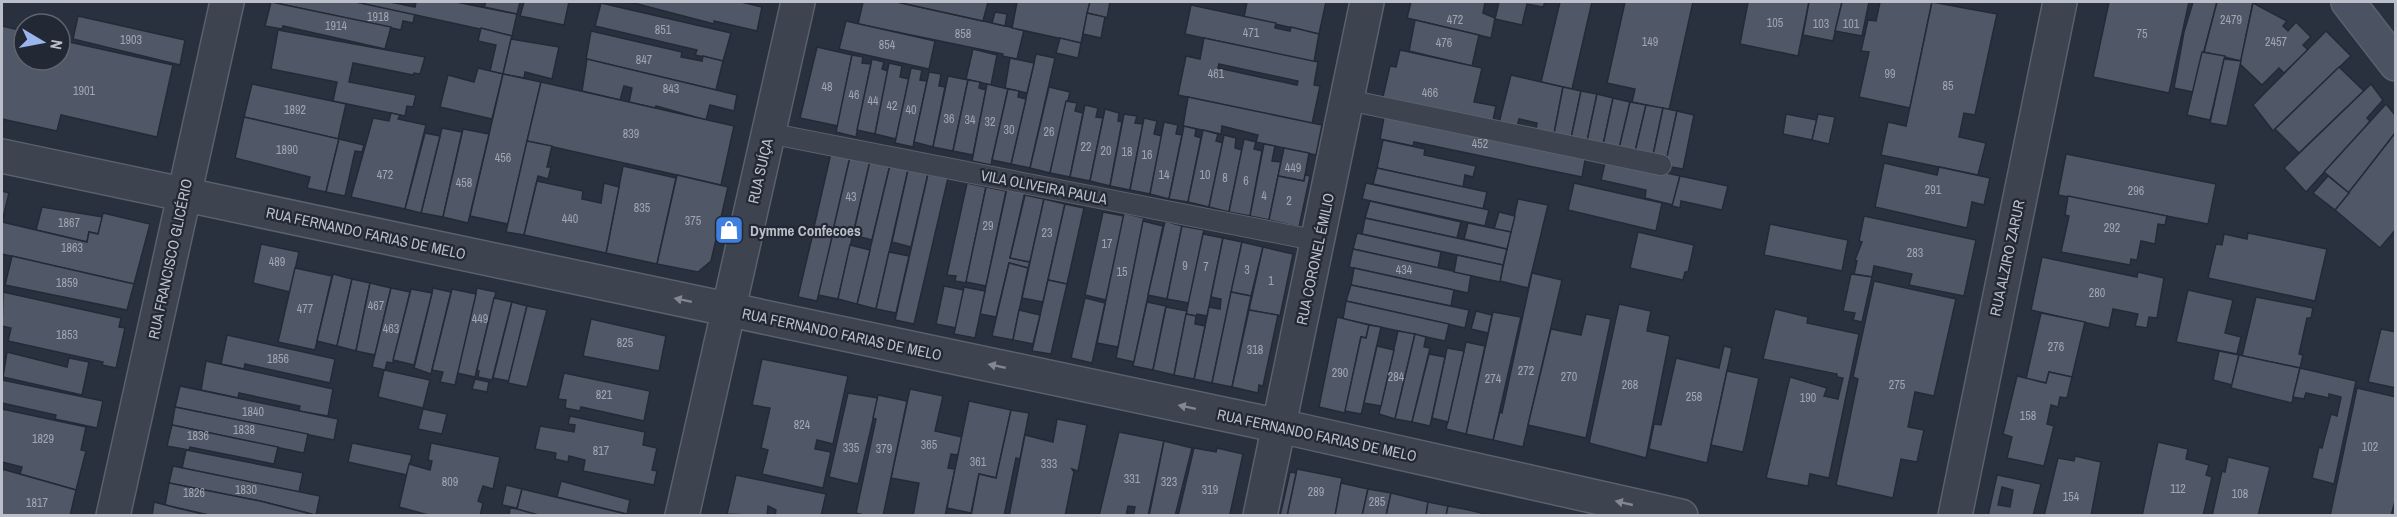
<svg xmlns="http://www.w3.org/2000/svg" width="2397" height="517" viewBox="0 0 2397 517" font-family="'Archivo Narrow',sans-serif">
<style>
.building{fill:#505867;stroke:#242a36;stroke-width:1.5;fill-rule:evenodd}
.lines{fill:none;stroke-linecap:round;stroke-linejoin:round}
.lane-casing{stroke:#5b616c;stroke-width:22}
.street-casing{stroke:#5b616c;stroke-width:36}
.secondary-casing{stroke:#5b616c;stroke-width:36}
.lane{stroke:#3d434f;stroke-width:20}
.street{stroke:#3d434f;stroke-width:33}
.secondary{stroke:#4b5261;stroke-width:33}
.oneway{fill:#828792}
.labels{text-anchor:middle;dominant-baseline:central;stroke-width:4.5;stroke-linejoin:round;paint-order:stroke}
.number-label{font-size:12px;fill:#a0a5b0}
.street-label{font-size:15px;fill:#babfc9;stroke:#222834}
.poi-label{font-size:15px;font-weight:bold;fill:#babfc9;stroke:#222834;text-anchor:start}
</style>
<rect width="100%" height="100%" fill="#29313f"/>
<!-- building -->
<g class="building">
<polygon points="271,2 356,2 415,13 413,23 403,21 401,30"/>
<polygon points="271,2 391,27 385,49 283,26 282,29 265,26"/>
<polygon points="356,2 390,2 415,7 416,2 456,2 517,14 512,36"/>
<polygon points="486,2 520,2 517,14 484,7"/>
<polygon points="524,2 569,2 564,25 520,16"/>
<polygon points="630,2 741,2 762,7 757,31 714,21 714,24"/>
<polygon points="863,2 897,2 1024,30 1017,59 1002,56 1003,54 858,24"/>
<polygon points="897,2 988,2 983,21"/>
<polygon points="1017,2 1090,2 1081,43 1012,28"/>
<polygon points="1090,2 1110,2 1107,18 1087,13"/>
<polygon points="1247,2 1326,2 1319,34 1244,17"/>
<polygon points="1411,2 1485,2 1483,13 1495,18 1491,38 1407,18"/>
<polygon points="1499,2 1545,2 1543,7 1527,4 1522,25 1495,19"/>
<polygon points="1560,2 1592,2 1572,89 1541,82"/>
<polygon points="1625,2 1693,2 1669,110 1632,102 1635,89 1607,83"/>
<polygon points="1748,2 1809,2 1798,56 1740,44"/>
<polygon points="1809,2 1842,2 1833,41 1803,35"/>
<polygon points="1842,2 1869,2 1862,36 1835,31"/>
<polygon points="1880,2 1932,2 1910,108 1859,97 1869,52 1861,51 1868,20 1876,21"/>
<polygon points="1932,2 1997,14 1975,115 1964,113 1959,137 1986,143 1978,175 1881,155 1888,122 1906,126"/>
<polygon points="2109,2 2189,2 2169,93 2093,77"/>
<polygon points="2193,2 2217,2 2193,92 2174,88 2184,32"/>
<polygon points="2217,2 2253,2 2241,61 2204,52"/>
<polygon points="601,3 731,33 723,61 695,55 697,50 595,26"/>
<polygon points="2253,3 2287,21 2283,26 2288,31 2296,22 2311,37 2303,45 2308,50 2284,73 2279,68 2262,85 2240,64"/>
<polygon points="1191,5 1276,23 1275,28 1290,31 1291,27 1319,34 1314,62 1185,34"/>
<polygon points="995,12 1007,14 1005,26 992,23"/>
<polygon points="1087,13 1105,17 1101,38 1083,34"/>
<polygon points="78,16 185,40 180,65 73,39"/>
<polygon points="1415,20 1479,35 1472,66 1409,51"/>
<polygon points="846,21 935,41 929,69 839,49"/>
<polygon points="2,26 24,31 24,60 60,60 60,40 173,65 157,137 61,115 57,131 2,119"/>
<polygon points="481,28 512,36 503,74 490,71 496,45 478,41"/>
<polygon points="278,30 425,57 420,74 414,73 413,75 353,63 349,82 416,95 413,107 407,106 405,116 333,101 337,82 271,69"/>
<polygon points="591,31 682,52 681,57 702,61 703,56 723,61 716,90 586,59"/>
<polygon points="2326,31 2351,56 2273,131 2253,105"/>
<polygon points="1060,38 1081,43 1078,58 1056,53"/>
<path d="M 1204,38 L 1318,62 L 1314,85 L 1320,86 L 1312,124 L 1178,95 L 1186,56 L 1200,59 ZM 1219,64 L 1298,81 L 1297,85 L 1218,68 Z"/>
<polygon points="511,39 559,47 552,79 525,72 524,78 503,74"/>
<polygon points="817,47 852,55 838,126 800,118"/>
<polygon points="973,49 997,55 991,85 966,79"/>
<polygon points="1400,50 1482,68 1474,102 1496,106 1492,125 1382,101 1390,66 1396,67"/>
<polygon points="2202,52 2225,56 2210,120 2187,115"/>
<polygon points="1036,54 1055,58 1030,168 1011,164"/>
<polygon points="852,55 863,57 862,63 871,64 856,137 836,132"/>
<polygon points="1010,58 1034,63 1027,93 1005,88"/>
<polygon points="587,59 737,95 734,111 710,105 706,120 656,106 655,108 629,102 632,88 624,86 620,100 582,91"/>
<polygon points="872,59 884,62 882,69 888,71 875,134 857,130"/>
<polygon points="2224,59 2241,61 2227,126 2210,123"/>
<polygon points="889,63 902,66 900,77 909,79 896,139 875,134"/>
<polygon points="2339,67 2364,91 2299,153 2275,129"/>
<polygon points="478,68 503,74 492,119 440,107 448,75 474,82"/>
<polygon points="911,68 922,70 920,80 927,81 913,147 895,143"/>
<polygon points="929,72 941,74 939,86 945,87 933,147 914,142"/>
<polygon points="503,74 541,82 508,224 470,216"/>
<polygon points="1511,75 1563,87 1553,139 1535,135 1537,123 1519,119 1516,131 1498,127"/>
<polygon points="948,76 968,80 953,151 933,147"/>
<polygon points="968,80 980,82 979,88 986,90 973,155 953,151"/>
<polygon points="541,82 734,126 721,185 527,141"/>
<polygon points="252,84 346,104 338,139 244,117"/>
<polygon points="987,84 1008,89 991,165 972,161"/>
<polygon points="2371,84 2383,100 2367,118 2370,121 2364,129 2306,192 2284,168"/>
<polygon points="1049,87 1070,92 1050,173 1030,168"/>
<polygon points="1563,87 1581,91 1570,143 1553,139"/>
<polygon points="1008,89 1019,91 1018,97 1026,99 1011,164 992,160"/>
<polygon points="1581,91 1597,94 1586,146 1570,143"/>
<polygon points="1597,94 1613,98 1602,150 1586,146"/>
<polygon points="1188,97 1322,125 1316,155 1256,142 1258,135 1222,126 1221,134 1183,126"/>
<polygon points="1613,98 1630,102 1618,153 1602,150"/>
<polygon points="1066,101 1077,103 1075,111 1083,113 1070,177 1050,173"/>
<polygon points="1630,102 1646,105 1634,156 1618,153"/>
<polygon points="2386,104 2396,116 2396,132 2349,193 2324,172"/>
<polygon points="1085,105 1098,108 1096,117 1103,118 1090,181 1070,177"/>
<polygon points="1646,105 1663,108 1652,160 1634,156"/>
<polygon points="1663,108 1677,111 1666,163 1652,160"/>
<polygon points="1105,109 1119,113 1118,121 1122,122 1110,186 1090,181"/>
<polygon points="1677,111 1694,115 1683,169 1665,166"/>
<polygon points="1385,112 1586,155 1582,177 1414,142 1413,146 1380,139"/>
<polygon points="391,113 400,115 398,119 426,125 405,209 351,197 373,118 389,121"/>
<polygon points="1124,114 1137,116 1135,123 1143,124 1130,190 1110,186"/>
<polygon points="1786,114 1817,120 1812,140 1783,134"/>
<polygon points="1818,114 1835,117 1829,144 1812,140"/>
<polygon points="244,117 339,139 326,192 307,188 310,177 235,158"/>
<polygon points="1144,118 1157,121 1154,134 1162,136 1150,194 1130,190"/>
<polygon points="1164,122 1178,125 1176,134 1182,135 1169,199 1150,194"/>
<polygon points="1184,126 1196,129 1195,136 1201,138 1188,202 1169,199"/>
<polygon points="442,128 462,132 443,217 421,213"/>
<polygon points="463,129 489,134 468,223 443,217"/>
<polygon points="1203,130 1218,134 1216,141 1223,143 1209,207 1188,202"/>
<polygon points="2396,132 2396,229 2380,248 2335,210"/>
<polygon points="425,133 440,136 421,213 405,209"/>
<polygon points="1224,135 1236,138 1235,148 1242,150 1229,212 1209,207"/>
<polygon points="339,139 364,145 362,152 355,151 345,196 326,192"/>
<polygon points="1244,139 1256,142 1254,149 1262,151 1250,216 1229,212"/>
<polygon points="1383,140 1425,149 1424,155 1476,166 1473,177 1465,175 1463,187 1377,168"/>
<polygon points="527,141 552,146 547,167 551,167 548,179 538,176 524,235 506,232"/>
<polygon points="1264,144 1275,146 1272,161 1281,162 1269,220 1250,216"/>
<polygon points="1284,148 1309,153 1304,181 1278,176"/>
<polygon points="831,153 850,157 833,232 814,227"/>
<polygon points="2066,154 2216,184 2208,224 2058,195"/>
<polygon points="850,157 870,161 838,299 818,295"/>
<polygon points="1606,159 1680,176 1673,205 1645,198 1646,190 1601,180"/>
<polygon points="870,161 890,165 872,240 853,235"/>
<polygon points="1884,163 1937,175 1939,167 1990,178 1984,205 1972,202 1967,228 1875,207"/>
<polygon points="890,165 908,170 876,309 857,304"/>
<polygon points="623,166 676,178 657,264 606,253"/>
<polygon points="1377,168 1487,192 1483,209 1373,184"/>
<polygon points="908,170 928,174 911,247 892,242"/>
<polygon points="928,174 948,178 914,324 895,320"/>
<polygon points="677,175 728,187 711,261 698,272 657,264"/>
<polygon points="1305,175 1310,176 1299,227 1269,220 1278,176 1304,181"/>
<polygon points="1680,176 1728,186 1722,210 1681,201 1680,208 1672,206"/>
<polygon points="2328,176 2349,193 2335,210 2313,193"/>
<polygon points="537,181 583,191 582,199 601,203 604,183 619,187 606,253 524,235"/>
<polygon points="967,183 986,187 966,283 955,281 956,276 947,275"/>
<polygon points="1366,183 1489,210 1485,226 1362,199"/>
<polygon points="1574,183 1662,203 1656,231 1568,210"/>
<polygon points="986,187 1006,191 986,286 966,282"/>
<polygon points="1007,188 1025,192 1010,258 1030,262 1028,268 1009,263 996,317 980,314"/>
<polygon points="2,191 9,193 2,222"/>
<polygon points="1025,195 1044,199 1030,262 1010,258"/>
<polygon points="2068,196 2167,216 2165,225 2158,224 2155,244 2141,241 2137,260 2131,259 2130,265 2061,252 2069,216 2065,215"/>
<polygon points="1044,199 1065,204 1043,302 1022,298"/>
<polygon points="1518,199 1548,205 1528,288 1500,281"/>
<polygon points="1370,201 1461,222 1457,238 1365,218"/>
<polygon points="1065,204 1084,208 1067,284 1048,280"/>
<polygon points="42,207 103,217 98,234 89,232 87,242 36,230"/>
<polygon points="1103,212 1124,216 1106,300 1085,295"/>
<polygon points="1499,212 1515,216 1511,232 1494,229"/>
<polygon points="103,213 150,224 134,284 2,254 2,222 87,242 89,232 98,234"/>
<polygon points="1124,213 1144,218 1118,347 1097,343"/>
<polygon points="1864,216 1976,240 1964,296 1909,285 1912,274 1874,266 1872,277 1854,274 1857,261 1855,260 1862,242 1859,241"/>
<polygon points="1365,218 1507,249 1503,265 1362,234"/>
<polygon points="1143,221 1163,226 1134,362 1116,358"/>
<polygon points="1165,221 1182,226 1167,299 1148,295"/>
<polygon points="1468,223 1511,232 1507,249 1464,239"/>
<polygon points="1770,224 1848,240 1842,271 1764,255"/>
<polygon points="1182,226 1204,230 1189,303 1167,299"/>
<polygon points="1638,232 1694,245 1688,272 1685,272 1683,280 1630,268"/>
<polygon points="813,233 832,237 817,301 798,297"/>
<polygon points="1357,233 1441,252 1438,268 1353,249"/>
<polygon points="2248,233 2327,249 2315,301 2208,278 2216,244 2222,245 2224,234 2247,239"/>
<polygon points="1203,234 1223,238 1207,316 1197,314 1196,316 1186,314"/>
<polygon points="1223,238 1242,242 1212,383 1194,379 1209,307 1220,309 1221,299 1211,297"/>
<polygon points="1242,242 1263,247 1251,296 1231,292"/>
<polygon points="261,244 299,252 290,292 253,283"/>
<polygon points="850,245 870,250 857,304 838,299"/>
<polygon points="1263,247 1293,254 1280,316 1249,310"/>
<polygon points="1353,249 1471,275 1468,293 1349,267"/>
<polygon points="889,252 909,256 896,313 876,309"/>
<polygon points="1457,255 1503,265 1500,282 1454,272"/>
<polygon points="12,256 134,284 127,310 5,285"/>
<polygon points="2042,257 2137,277 2138,272 2164,278 2157,318 2149,317 2147,328 2135,326 2138,314 2113,309 2109,328 2031,310"/>
<polygon points="1009,263 1028,268 1013,340 992,336"/>
<polygon points="295,268 332,276 315,350 278,342"/>
<polygon points="1354,268 1454,290 1451,306 1351,285"/>
<polygon points="1532,273 1562,280 1523,447 1493,440 1500,412 1502,413"/>
<polygon points="333,274 352,279 337,346 317,341"/>
<polygon points="1851,274 1872,277 1862,322 1853,320 1855,313 1843,311"/>
<polygon points="352,279 370,283 356,351 337,346"/>
<polygon points="1048,280 1067,284 1051,354 1032,351"/>
<polygon points="1874,281 1956,299 1934,396 1915,392 1908,427 1924,430 1917,462 1901,459 1893,498 1836,485 1858,379 1853,377"/>
<polygon points="370,283 391,288 375,355 356,351"/>
<polygon points="1351,285 1469,310 1465,328 1346,301"/>
<polygon points="944,286 964,290 956,328 936,324"/>
<polygon points="964,287 985,291 975,338 954,334"/>
<polygon points="391,288 410,292 393,363 387,362 385,370 372,367"/>
<polygon points="433,288 451,292 431,374 414,368"/>
<polygon points="477,288 496,292 475,377 457,373"/>
<polygon points="411,289 432,293 414,365 393,360"/>
<polygon points="452,289 476,294 455,385 440,382 443,372 432,370"/>
<polygon points="2188,290 2233,300 2225,333 2241,337 2237,354 2176,342"/>
<polygon points="3,292 121,318 119,327 125,328 116,368 102,365 103,362 8,341 11,328 2,326"/>
<polygon points="1231,292 1251,296 1232,387 1212,383"/>
<polygon points="2256,297 2313,308 2311,318 2307,318 2299,354 2303,355 2300,368 2242,356"/>
<polygon points="494,298 512,302 492,380 478,377 479,371 477,370"/>
<polygon points="1085,298 1105,303 1092,363 1071,358"/>
<polygon points="1346,301 1449,324 1445,341 1343,319"/>
<polygon points="512,302 527,306 509,381 493,378"/>
<polygon points="1147,302 1166,306 1153,370 1133,366"/>
<polygon points="1619,304 1651,311 1647,331 1670,336 1646,458 1589,443"/>
<polygon points="527,306 547,310 527,387 508,383"/>
<polygon points="1166,307 1187,311 1174,375 1153,370"/>
<polygon points="1775,309 1808,317 1807,323 1859,334 1829,478 1810,474 1808,486 1766,478 1790,377 1827,388 1824,396 1838,399 1843,378 1837,377 1837,374 1763,359"/>
<polygon points="1019,310 1040,315 1033,344 1013,340"/>
<polygon points="1249,310 1278,315 1263,386 1259,385 1258,393 1232,387"/>
<polygon points="1476,311 1492,315 1488,333 1471,329"/>
<polygon points="1493,312 1521,317 1493,440 1466,434"/>
<polygon points="2041,313 2085,322 2072,377 2049,372 2046,383 2026,379"/>
<polygon points="1186,314 1196,316 1195,324 1205,326 1194,379 1174,375"/>
<polygon points="1586,314 1611,319 1586,438 1528,425 1551,329 1581,335"/>
<polygon points="1337,317 1369,325 1366,338 1361,337 1345,413 1319,407"/>
<polygon points="591,319 666,336 659,371 583,356"/>
<polygon points="1369,325 1381,327 1362,411 1361,414 1345,411 1361,337 1366,338"/>
<polygon points="2381,329 2396,332 2396,388 2368,382"/>
<polygon points="1398,331 1415,334 1395,419 1379,414"/>
<polygon points="1415,334 1426,337 1424,347 1430,348 1412,422 1395,419"/>
<polygon points="227,335 335,359 330,383 245,364 244,369 221,364"/>
<polygon points="1466,342 1485,346 1466,434 1446,429"/>
<polygon points="1377,346 1394,350 1381,406 1364,403"/>
<polygon points="1724,346 1732,348 1707,463 1649,449 1654,424 1661,425 1676,358 1719,368"/>
<polygon points="1447,348 1464,351 1448,422 1432,418"/>
<polygon points="2219,351 2239,355 2232,385 2213,380"/>
<polygon points="7,352 67,367 69,358 89,362 82,395 3,377"/>
<polygon points="1429,354 1445,357 1430,426 1412,422"/>
<polygon points="2239,355 2300,368 2292,403 2231,388"/>
<polygon points="762,359 848,376 833,444 817,440 815,449 831,452 823,488 762,474 768,450 761,448 770,408 752,405"/>
<polygon points="206,361 333,389 328,416 299,411 300,406 239,393 238,398 201,390"/>
<polygon points="2300,368 2356,381 2334,484 2312,478 2319,447 2322,448 2331,414 2337,416 2341,397 2329,394 2329,398 2306,393 2304,399 2293,397"/>
<polygon points="384,370 430,380 423,408 378,397"/>
<polygon points="1727,371 1759,378 1743,452 1711,445"/>
<polygon points="2049,372 2072,377 2067,398 2060,397 2058,407 2051,405 2047,424 2054,426 2044,466 2007,458 2012,437 2003,434 2017,376 2046,383"/>
<polygon points="564,373 650,391 644,421 581,407 580,411 565,408 566,400 558,399"/>
<polygon points="475,379 489,382 487,392 472,389"/>
<polygon points="2,380 103,401 97,428 55,419 56,415 2,403"/>
<polygon points="180,386 338,419 334,440 175,407"/>
<polygon points="2357,388 2396,397 2396,497 2391,516 2330,516"/>
<polygon points="910,389 943,396 935,431 962,437 958,455 951,454 948,468 955,469 945,516 913,516 919,483 891,478"/>
<polygon points="848,393 878,398 858,484 829,477"/>
<polygon points="878,395 907,401 883,516 867,516 856,513 876,419 873,418"/>
<polygon points="969,401 1011,410 996,478 979,474 971,513 947,508"/>
<polygon points="175,407 308,434 304,453 172,425"/>
<polygon points="2,409 86,427 81,450 86,451 76,490 20,474 22,467 2,462"/>
<polygon points="423,409 447,414 442,434 418,429"/>
<polygon points="1011,410 1029,413 1020,459 1016,458 1004,516 971,516 979,474 996,478"/>
<polygon points="570,416 645,432 643,445 657,448 652,470 657,471 654,485 583,471 585,460 569,456 568,462 555,459 556,453 535,449 540,426 574,432 575,425 568,424"/>
<polygon points="1057,419 1087,425 1078,471 1072,469 1074,472 1065,516 1009,516 1025,435 1053,442"/>
<polygon points="172,425 278,447 274,464 190,447 189,450 167,446"/>
<polygon points="1119,432 1164,441 1148,516 1133,516 1135,507 1128,506 1126,516 1099,516"/>
<polygon points="1164,441 1192,448 1175,516 1149,516"/>
<polygon points="2158,442 2188,449 2186,459 2209,465 2206,475 2212,477 2203,516 2142,516"/>
<polygon points="352,443 412,455 407,475 348,462"/>
<polygon points="431,443 500,457 493,489 483,486 478,501 483,503 480,516 432,516 399,507 409,464 430,470 432,461 428,460"/>
<polygon points="1194,448 1216,452 1217,448 1243,454 1230,514 1232,516 1178,516"/>
<polygon points="186,450 303,473 299,492 182,468"/>
<polygon points="2075,456 2101,462 2091,516 2044,516 2058,458 2074,461"/>
<polygon points="2228,457 2270,467 2258,516 2212,516 2222,471 2225,472"/>
<polygon points="173,466 320,496 316,515 260,501 169,483"/>
<polygon points="2,469 76,490 70,516 2,516"/>
<polygon points="1297,469 1342,478 1335,516 1287,516"/>
<polygon points="1290,472 1296,473 1287,516 1280,516"/>
<polygon points="736,475 826,494 821,516 775,516 776,510 768,506 767,516 727,514"/>
<path d="M 1997,475 L 2041,484 L 2033,516 L 1988,516 ZM 2002,487 L 2013,490 L 2010,507 L 1998,505 Z"/>
<polygon points="561,481 630,500 627,514 557,497"/>
<polygon points="169,483 260,501 307,513 306,516 209,515 165,505"/>
<polygon points="1341,483 1368,489 1362,516 1335,516"/>
<polygon points="506,485 522,489 517,508 502,505"/>
<polygon points="522,489 630,515 629,516 542,516 525,512 517,509"/>
<polygon points="1368,489 1391,493 1386,516 1362,516"/>
<polygon points="1391,493 1428,502 1426,516 1386,516"/>
<polygon points="154,502 177,508 211,516 152,516"/>
<polygon points="1428,502 1448,506 1446,516 1426,516"/>
<polygon points="1448,506 1469,510 1493,516 1446,516"/>
<polygon points="510,508 517,509 542,516 509,516"/>
</g>
<g class="lines">
<!-- lane casing -->
<g class="lane-casing">
<g id="lane">
<polyline points="1348,100 1661,165"/>
<polyline points="768,133 1319,241"/>
</g>
</g>
<!-- street casing -->
<g class="street-casing">
<g id="street">
<polyline points="2,156 1280,426 1681,516"/>
<polyline points="113,516 227,2"/>
<polyline points="682,516 798,2"/>
<polyline points="1260,516 1367,2"/>
<polyline points="1955,516 2060,2"/>
</g>
</g>
<!-- secondary casing -->
<g class="secondary-casing">
<polyline id="secondary" points="2348,2 2396,64"/>
</g>
<!-- lane -->
<use href="#lane" class="lane"/>
<!-- street -->
<use href="#street" class="street"/>
<!-- secondary -->
<use href="#secondary" class="secondary"/>
</g>
<!-- one-way arrows -->
<defs><path id="oneway-solid" d="M-6-.8H1V-3.2L6.5 0L1 3.2V.8H-6Z" transform="scale(1.5)"/></defs>
<g class="oneway">
<use href="#oneway-solid" transform="translate(683 300) rotate(-168)"/>
<use href="#oneway-solid" transform="translate(997 366) rotate(-168)"/>
<use href="#oneway-solid" transform="translate(1187 407) rotate(-168)"/>
<use href="#oneway-solid" transform="translate(1624 503) rotate(-167)"/>
</g>
<!-- icons -->
<defs>
<g id="shop-square" transform="scale(1.5)"><rect x="-9" y="-9" width="18" height="18" rx="4" fill="#3f7fe0" stroke="#222834"/><path d="M-5-2.5h2.3a2.7 3.5 0 0 1 5.4 0H5L5.5 6h-11ZM-1.5-2.5h3a1.5 2.3 0 0 0-3 0Z" fill="#fff"/></g>
</defs>
<g fill-rule="evenodd">
<use href="#shop-square" x="729" y="230"/>
</g>
<g class="labels">
<!-- number labels -->
<g class="number-label">
<text x="378" y="17">1918</text>
<text x="1455" y="20">472</text>
<text x="2231" y="20">2479</text>
<text x="1775" y="23">105</text>
<text x="1821" y="24">103</text>
<text x="1851" y="24">101</text>
<text x="336" y="26">1914</text>
<text x="663" y="30">851</text>
<text x="1251" y="33">471</text>
<text x="963" y="34">858</text>
<text x="2142" y="34">75</text>
<text x="131" y="40">1903</text>
<text x="1650" y="42">149</text>
<text x="2276" y="42">2457</text>
<text x="1444" y="43">476</text>
<text x="887" y="45">854</text>
<text x="644" y="60">847</text>
<text x="1216" y="74">461</text>
<text x="1890" y="74">99</text>
<text x="1948" y="86">85</text>
<text x="827" y="87">48</text>
<text x="671" y="89">843</text>
<text x="84" y="91">1901</text>
<text x="1430" y="93">466</text>
<text x="854" y="95">46</text>
<text x="873" y="101">44</text>
<text x="892" y="106">42</text>
<text x="295" y="110">1892</text>
<text x="911" y="110">40</text>
<text x="949" y="119">36</text>
<text x="970" y="120">34</text>
<text x="990" y="122">32</text>
<text x="1009" y="130">30</text>
<text x="1049" y="132">26</text>
<text x="631" y="134">839</text>
<text x="1480" y="144">452</text>
<text x="1086" y="147">22</text>
<text x="287" y="150">1890</text>
<text x="1106" y="151">20</text>
<text x="1127" y="152">18</text>
<text x="1147" y="155">16</text>
<text x="503" y="158">456</text>
<text x="1293" y="168">449</text>
<text x="385" y="175">472</text>
<text x="1164" y="175">14</text>
<text x="1205" y="175">10</text>
<text x="1225" y="178">8</text>
<text x="1246" y="181">6</text>
<text x="464" y="183">458</text>
<text x="1933" y="190">291</text>
<text x="2136" y="191">296</text>
<text x="1264" y="196">4</text>
<text x="851" y="197">43</text>
<text x="1289" y="201">2</text>
<text x="642" y="208">835</text>
<text x="570" y="219">440</text>
<text x="693" y="221">375</text>
<text x="69" y="223">1867</text>
<text x="988" y="226">29</text>
<text x="2112" y="228">292</text>
<text x="1047" y="233">23</text>
<text x="1107" y="244">17</text>
<text x="72" y="248">1863</text>
<text x="1915" y="253">283</text>
<text x="277" y="262">489</text>
<text x="1185" y="266">9</text>
<text x="1206" y="267">7</text>
<text x="1247" y="270">3</text>
<text x="1404" y="270">434</text>
<text x="1122" y="272">15</text>
<text x="1271" y="281">1</text>
<text x="67" y="283">1859</text>
<text x="2097" y="293">280</text>
<text x="376" y="306">467</text>
<text x="305" y="309">477</text>
<text x="480" y="319">449</text>
<text x="391" y="329">463</text>
<text x="67" y="335">1853</text>
<text x="625" y="343">825</text>
<text x="2056" y="347">276</text>
<text x="1255" y="350">318</text>
<text x="278" y="359">1856</text>
<text x="1526" y="371">272</text>
<text x="1340" y="373">290</text>
<text x="1396" y="377">284</text>
<text x="1569" y="377">270</text>
<text x="1493" y="379">274</text>
<text x="1630" y="385">268</text>
<text x="1897" y="385">275</text>
<text x="604" y="395">821</text>
<text x="1694" y="397">258</text>
<text x="1808" y="398">190</text>
<text x="253" y="412">1840</text>
<text x="2028" y="416">158</text>
<text x="802" y="425">824</text>
<text x="244" y="430">1838</text>
<text x="198" y="436">1836</text>
<text x="43" y="439">1829</text>
<text x="929" y="445">365</text>
<text x="2370" y="447">102</text>
<text x="851" y="448">335</text>
<text x="884" y="449">379</text>
<text x="601" y="451">817</text>
<text x="978" y="462">361</text>
<text x="1049" y="464">333</text>
<text x="1132" y="479">331</text>
<text x="450" y="482">809</text>
<text x="1169" y="482">323</text>
<text x="2178" y="489">112</text>
<text x="246" y="490">1830</text>
<text x="1210" y="490">319</text>
<text x="1316" y="492">289</text>
<text x="194" y="493">1826</text>
<text x="2240" y="494">108</text>
<text x="2071" y="497">154</text>
<text x="1377" y="502">285</text>
<text x="37" y="503">1817</text>
</g>
<!-- street labels -->
<g class="street-label">
<text transform="translate(760 171) rotate(-77)">RUA SUÍÇA</text>
<text transform="translate(1044 187) rotate(11)">VILA OLIVEIRA PAULA</text>
<text transform="translate(366 233) rotate(12)">RUA FERNANDO FARIAS DE MELO</text>
<text transform="translate(2007 258) rotate(-78)">RUA ALZIRO ZARUR</text>
<text transform="translate(170 259) rotate(-78)">RUA FRANCISCO GLICÉRIO</text>
<text transform="translate(1315 259) rotate(-78)">RUA CORONEL ÉMILIO</text>
<text transform="translate(842 334) rotate(12)">RUA FERNANDO FARIAS DE MELO</text>
<text transform="translate(1317 435) rotate(12)">RUA FERNANDO FARIAS DE MELO</text>
</g>
<!-- poi labels -->
<g class="poi-label">
<text x="750" y="230">Dymme Confecoes</text>
</g>
</g>
<!-- border -->
<rect width="2397" height="517" fill="none" stroke="#babfc9" stroke-width="6"/>
<!-- north arrow -->
<g transform="translate(42 42) rotate(100)"><circle r="28" fill="#222834" stroke="#5f6470" stroke-width="1.5"/>
<path d="M0-4.5L10 22L0 15L-10 22Z" fill="#9bb5ed"/>
<text y="-9" font-size="16" font-weight="bold" text-anchor="middle" fill="#babfc9">N</text>
</g>
</svg>
